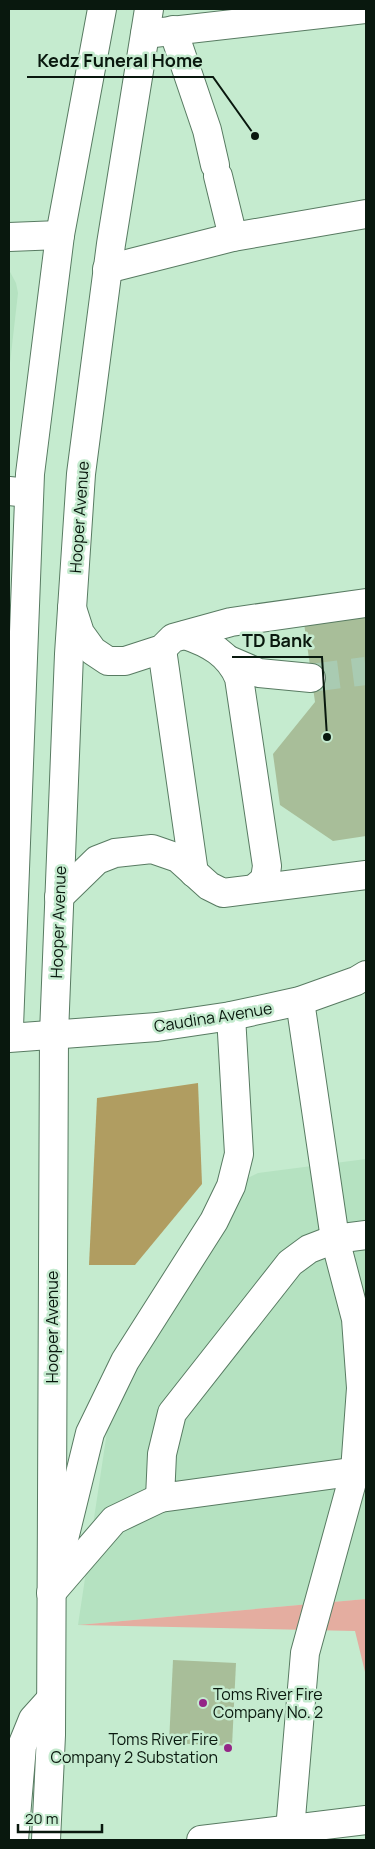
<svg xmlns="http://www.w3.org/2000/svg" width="375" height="1849" viewBox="0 0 375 1849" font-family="Manrope,sans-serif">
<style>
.built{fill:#b5e2c1}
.green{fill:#e4ada0}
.water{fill:#b09d61}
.building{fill:#a8be99}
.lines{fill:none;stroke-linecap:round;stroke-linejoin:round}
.minor-tunnel{stroke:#a9cbb2;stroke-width:28;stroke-dasharray:28 14;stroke-linecap:butt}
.minor-casing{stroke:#587b62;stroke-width:30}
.major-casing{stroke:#587b62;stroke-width:30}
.minor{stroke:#fff;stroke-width:28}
.major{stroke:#fff;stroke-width:28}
.poi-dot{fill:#942687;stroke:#c5ebcf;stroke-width:2}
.labels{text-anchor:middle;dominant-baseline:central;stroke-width:5;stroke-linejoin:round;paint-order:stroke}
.street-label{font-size:16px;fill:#09180e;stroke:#c5ebcf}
.poi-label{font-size:16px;fill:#09180e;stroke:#c5ebcf;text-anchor:start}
.leader{fill:none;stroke:#09180e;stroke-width:2}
.callout-dot{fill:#09180e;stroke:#c5ebcf;stroke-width:2}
.callout-label{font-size:18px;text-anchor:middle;font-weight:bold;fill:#09180e;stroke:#c5ebcf;stroke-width:5;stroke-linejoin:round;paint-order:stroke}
</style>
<rect width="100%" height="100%" fill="#c5ebcf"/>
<!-- built -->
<g class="built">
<polygon points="9,270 16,283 18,293 9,372"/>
<polygon points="366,1159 366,1599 78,1625 114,1385 235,1184 258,1173"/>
</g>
<!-- green -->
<polygon class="green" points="366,1599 366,1676 355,1631 78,1625"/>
<!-- water -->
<polygon class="water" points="198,1083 202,1184 135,1265 89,1265 97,1098"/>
<!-- building -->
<g class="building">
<polygon points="366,615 366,836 333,841 280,805 273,754 315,702 304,623"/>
<polygon points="173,1660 236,1663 232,1746 169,1743"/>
</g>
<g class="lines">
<!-- minor-tunnel -->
<polyline class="minor-tunnel" points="311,678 366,671"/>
<!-- minor casing -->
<g class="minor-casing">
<g id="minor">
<polyline points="173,30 207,130 215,165"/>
<polyline points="145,34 365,9"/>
<polyline points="218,176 233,237"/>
<polyline points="9,237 60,235"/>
<polyline points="107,269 233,237 366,214"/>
<polyline points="9,491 29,493"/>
<polyline points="72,608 80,633 93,651 108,661 125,661 162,649 173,638 231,622 366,603"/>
<path d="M 185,635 C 209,643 229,654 239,678 L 267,866 L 265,879 L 254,889"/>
<polyline points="162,649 194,873"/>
<polyline points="229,660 259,673 311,678"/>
<polyline points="59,897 97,860 115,853 152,849 178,858 209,886 223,893 366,875"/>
<polyline points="9,1038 157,1027 231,1016 300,1001 356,981 366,975"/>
<polyline points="366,1235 335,1239 309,1249 290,1263 172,1413 162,1454 160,1498 366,1470"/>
<polyline points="290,1830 305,1653 355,1471 361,1388 356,1319 335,1239 300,1001"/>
<polyline points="201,1840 366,1820"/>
</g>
</g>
<!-- major casing -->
<g class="major-casing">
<g id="major">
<polyline points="9,1027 30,474 60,235 102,9"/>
<polyline points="62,1547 90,1433 125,1361 214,1221 231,1186 239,1154 231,1016"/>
<polyline points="51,1593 114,1520 160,1498"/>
<polyline points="14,1840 22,1746 33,1719 51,1699"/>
<polyline points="46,1840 51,1735 54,1034 69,654 81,474 111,244 149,9"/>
</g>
</g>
<!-- minor -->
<use href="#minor" class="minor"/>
<!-- major -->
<use href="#major" class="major"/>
</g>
<!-- markers -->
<g class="poi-dot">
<circle cx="203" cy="1703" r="5"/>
<circle cx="228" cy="1748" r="5"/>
</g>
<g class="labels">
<!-- street labels -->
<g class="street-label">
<text transform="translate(79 517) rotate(-86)">Hooper Avenue</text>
<text transform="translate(58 922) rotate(-88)">Hooper Avenue</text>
<text transform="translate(213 1017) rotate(-9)">Caudina Avenue</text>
<text transform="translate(52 1327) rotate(-90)">Hooper Avenue</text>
</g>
<!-- poi labels -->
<g class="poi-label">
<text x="213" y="1694">Toms River Fire<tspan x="213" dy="18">Company No. 2</tspan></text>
<text x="218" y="1739" text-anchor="end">Toms River Fire<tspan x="218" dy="18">Company 2 Substation</tspan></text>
</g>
</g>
<!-- callouts -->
<path class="leader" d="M255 136L213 77H27M327 737L322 657H232"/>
<g class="callout-dot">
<circle cx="255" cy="136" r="5"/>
<circle cx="327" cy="737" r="5"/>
</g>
<g class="callout-label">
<text x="120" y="67">Kedz Funeral Home</text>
<text x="277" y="647">TD Bank</text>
</g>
<!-- border -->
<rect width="375" height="1849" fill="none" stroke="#09180e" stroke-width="20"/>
<!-- scale -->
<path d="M18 1824v8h84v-8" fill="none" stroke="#09180e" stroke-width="2.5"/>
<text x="25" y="1824" font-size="15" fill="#09180e" stroke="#c5ebcf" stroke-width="4" paint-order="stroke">20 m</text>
</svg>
